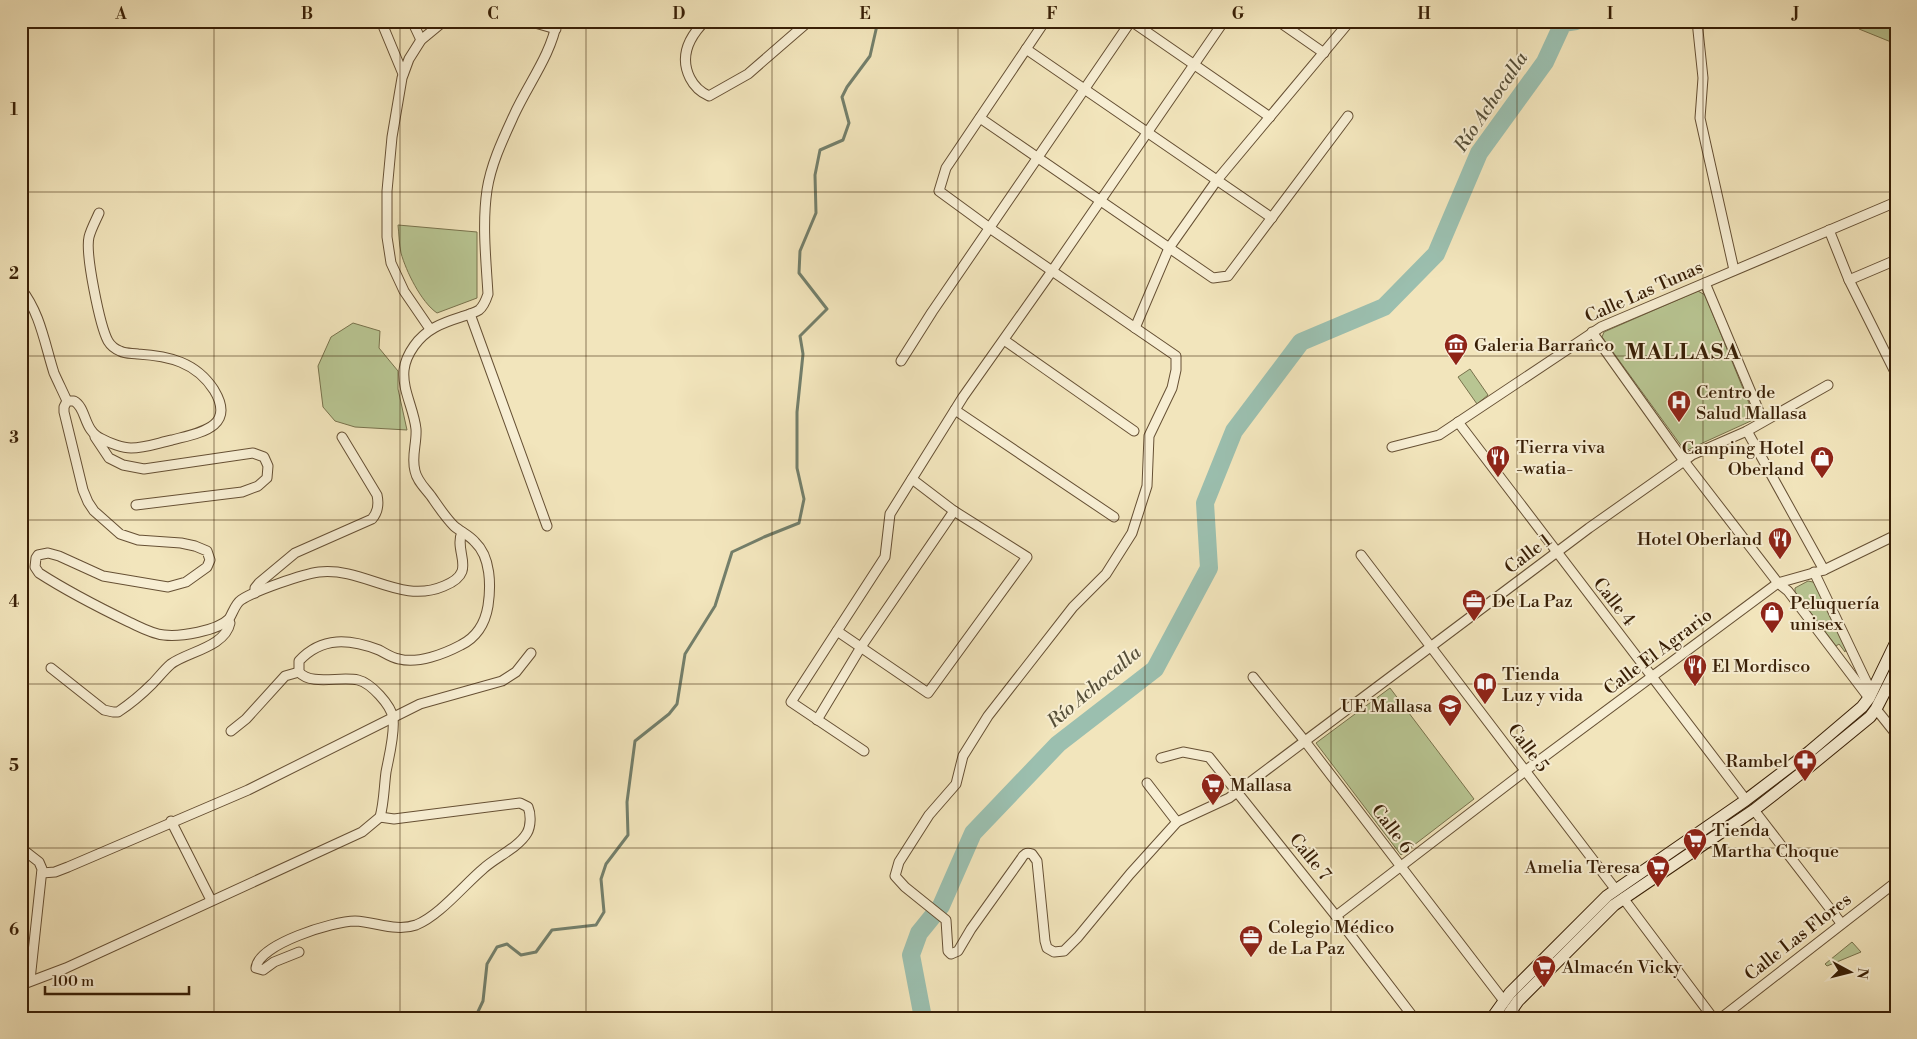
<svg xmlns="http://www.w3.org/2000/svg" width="1917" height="1039" viewBox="0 0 1917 1039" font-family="'Libre Bodoni',serif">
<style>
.green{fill:#b8c592;stroke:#78724c}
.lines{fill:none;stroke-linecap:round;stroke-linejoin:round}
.stream{stroke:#737f6b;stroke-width:3}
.river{stroke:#9bbfaf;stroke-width:18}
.street-casing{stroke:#665034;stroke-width:11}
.secondary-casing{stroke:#381f06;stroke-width:13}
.street{stroke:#f7eed3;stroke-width:9}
.secondary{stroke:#f7eed3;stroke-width:11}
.grid{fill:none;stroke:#381f06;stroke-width:1;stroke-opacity:0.55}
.labels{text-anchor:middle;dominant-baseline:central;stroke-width:4;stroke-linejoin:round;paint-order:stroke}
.street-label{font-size:18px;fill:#381f06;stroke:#f7eed3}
.poi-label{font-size:18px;fill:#381f06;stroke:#f7eed3;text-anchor:start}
.water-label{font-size:19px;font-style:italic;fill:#564f39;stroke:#f7eed3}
.district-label{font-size:22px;font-weight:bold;letter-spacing:1px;fill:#381f06;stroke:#f7eed3}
.neatline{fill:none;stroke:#381f06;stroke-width:2}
.grid-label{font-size:16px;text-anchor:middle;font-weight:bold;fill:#381f06}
</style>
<rect width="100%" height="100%" fill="#f2e5bc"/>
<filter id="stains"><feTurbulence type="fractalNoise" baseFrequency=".004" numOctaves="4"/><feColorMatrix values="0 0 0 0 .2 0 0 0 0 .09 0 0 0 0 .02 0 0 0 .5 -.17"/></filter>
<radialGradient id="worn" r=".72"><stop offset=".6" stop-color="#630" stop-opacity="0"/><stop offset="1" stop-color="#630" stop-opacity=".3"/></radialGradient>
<!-- green -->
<g class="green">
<polygon points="1855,21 1896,21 1896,44 1859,29"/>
<path d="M 398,225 L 477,232 L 477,298 L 437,313 C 421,302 406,271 401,253 C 399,244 399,234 398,225 Z"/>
<polygon points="1698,291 1705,295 1755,418 1753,420 1685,451 1602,337 1604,332"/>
<polygon points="353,323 380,331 379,348 398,371 398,389 407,430 355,427 335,421 323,407 318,366 331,337"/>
<polygon points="1470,369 1488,395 1477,404 1458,377"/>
<polygon points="1808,581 1813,582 1817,586 1846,648 1845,652 1839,644 1836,646 1795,592 1795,588"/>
<polygon points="1390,688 1474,799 1401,855 1316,743"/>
<polygon points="1852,942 1861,952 1827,966 1825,964"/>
</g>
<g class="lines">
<!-- stream -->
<polyline class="stream" points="475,1018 483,1001 487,964 497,947 507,944 521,955 536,952 552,930 596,925 604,912 601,879 606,864 628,835 627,802 635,741 669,714 677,704 685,654 715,606 732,552 764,537 799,523 804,499 797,468 797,412 803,354 800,336 827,309 799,273 800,251 816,213 815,175 820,150 843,140 849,123 842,97 847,87 870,56 878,21"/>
<!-- river -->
<polyline class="river" points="923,1018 911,955 919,933 941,906 973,833 1058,744 1155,669 1209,568 1205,503 1234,431 1301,342 1384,307 1436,254 1479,153 1545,62 1563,23 1576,21"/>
<!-- street casing -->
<g class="street-casing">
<g id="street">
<polyline points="381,21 403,74"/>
<polyline points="408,21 413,23 421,40"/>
<polyline points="528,21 556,29"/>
<path d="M 705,21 C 689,37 679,56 690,78 C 694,86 700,92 709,96 L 748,74 L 809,21"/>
<path d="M 1045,21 L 946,168 L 939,191 L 991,229 L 1176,356 L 1176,370 L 1172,388 L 1149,436 L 1147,486 L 1132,533 L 1106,574 L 1073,607 L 988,716 L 963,756 L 956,784 L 929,815 L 899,862 L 895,876 L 905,887 L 946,920 L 948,951 L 951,954 L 958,951 L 971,929 L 1021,859 C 1024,854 1026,852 1032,854 L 1037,861 L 1045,941 L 1047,948 L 1054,952 L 1064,951 L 1078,937 L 1130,874 L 1177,822 L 1229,798 L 1589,528 L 1684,461 L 1692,455 L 1747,431 L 1828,385"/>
<polyline points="1131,21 1270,117"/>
<polyline points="1278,21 1324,53"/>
<polyline points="1697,21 1703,78 1700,118 1734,270"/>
<polyline points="1026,49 1272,218"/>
<polyline points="980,118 1213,278 1228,276 1348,116"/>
<path d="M 99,213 C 96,220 91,229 89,237 C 85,254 100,326 108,341 C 111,346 115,349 120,351 C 126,354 132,353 138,354 C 169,356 196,362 214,390 C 237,428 198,433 172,440 C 158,443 145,448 131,448 C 123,448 109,443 102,439 C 83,431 87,408 74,401 L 67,401 L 64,407 L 64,412 L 83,490 L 88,502 L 94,511 L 120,534 L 138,540 L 181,543 L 195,546 L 207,551 L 210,560 L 207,567 L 186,582 L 168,587 L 103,576 L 59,556 L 48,553 L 38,555 L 36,558 L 35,567 L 39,573 C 67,591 98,607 129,622 C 140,627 152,634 164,635 C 180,637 217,631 229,619 C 233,613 235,604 241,600 C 254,591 303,574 319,572 C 365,567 400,605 444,586 C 479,572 453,553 462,532"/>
<polyline points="1829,230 1849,280 1896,374"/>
<polyline points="1849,280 1896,260"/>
<polyline points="1705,283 1763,421"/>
<path d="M 21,289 C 40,312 45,345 54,373 C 58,382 63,392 67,401"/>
<polyline points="470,314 547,526"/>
<polyline points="1135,328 1169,248 1217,180 1350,21"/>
<polyline points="430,329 404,291 391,263 387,237 387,191 392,137 402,78 409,59 421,40 444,21"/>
<polyline points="1592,332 1684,461 1778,583 1788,591 1869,698"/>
<polyline points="1004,340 1134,431"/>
<polyline points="901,361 932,312 1131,21"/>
<polyline points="955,410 1114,517"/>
<polyline points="1458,422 1746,800"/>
<polyline points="1747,431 1824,570"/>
<polyline points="95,437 109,458 123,465 144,469 253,453 264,457 268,466 267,478 258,486 242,492 136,505"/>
<polyline points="1392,447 1439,435 1601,327 1896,202"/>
<polyline points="1361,555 1616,890"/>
<polyline points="1814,572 1867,683 1869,697"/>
<path d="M 255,593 L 255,588 L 259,583 L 295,553 L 372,519 C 378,512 379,504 377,495 L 342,437"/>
<polyline points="837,631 928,693 1027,557 954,511 912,479"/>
<path d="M 51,668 L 104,710 L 113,712 L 118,712 C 130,704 142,694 152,684 C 158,678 164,670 171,664 C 187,652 225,647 230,623 L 228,620"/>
<polyline points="1253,677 1304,740 1504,1001"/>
<polyline points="1876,709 1896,734"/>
<polyline points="817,720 861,647 954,511"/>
<polyline points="231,731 246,719 285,676 299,672"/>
<polyline points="864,751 791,702 885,557 890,514 963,397 1052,271 1224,21"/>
<polyline points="1161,758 1183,752 1209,757 1336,916 1414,1018"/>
<polyline points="1147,783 1177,822"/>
<polyline points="1754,810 1841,923"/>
<polyline points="171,821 211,900"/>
<polyline points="21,848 39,862 42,869 30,980"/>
<polyline points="42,873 55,872 68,867 248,790 420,704 502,681 516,672 531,653"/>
<polyline points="1623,898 1713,1018"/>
<polyline points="1336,916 1525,771 1778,583 1824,570 1896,535"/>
<path d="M 299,952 L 274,962 L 263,970 L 256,968 C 258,944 334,921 355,921 C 376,922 396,932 416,925 C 439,916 464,885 483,869 C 496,857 518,848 527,833 C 531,826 531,814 528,807 L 520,803 L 394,819 L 380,817"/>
<polyline points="21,959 31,966"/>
<path d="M 21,985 L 66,968 L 362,832 L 380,817 C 384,803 384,787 386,772 C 389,756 395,734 393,718 C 391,705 371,683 358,680 C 340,676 311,686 299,672 L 299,661 C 322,636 350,639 379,650 C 385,653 392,658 399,659 C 418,664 444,654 461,645 C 477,637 485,624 488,606 C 491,586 491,557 475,542 C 469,535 461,532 454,526 C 445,517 438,506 431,496 C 425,488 417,481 415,471 C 411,457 417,443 416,429 C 414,409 402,390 404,370 C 405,361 409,353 414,346 C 426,329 442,323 461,317 C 467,315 474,313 479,310 C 484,306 486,300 488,294 C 486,260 482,224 487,190 C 491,164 503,139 514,115 C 528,84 551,55 557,21"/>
<polyline points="1512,1008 1517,1018"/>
<polyline points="1721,1018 1896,882"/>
</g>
</g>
<!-- secondary casing -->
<g class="secondary-casing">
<g id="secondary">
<polyline points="1492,1018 1510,993 1607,896 1746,800 1809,752 1862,707 1869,698 1896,642"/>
<polyline points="1506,1018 1518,1001 1614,905 1754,810 1809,767 1870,717 1876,709 1896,670"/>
</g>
</g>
<!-- street -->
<use href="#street" class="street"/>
<!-- secondary -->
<use href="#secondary" class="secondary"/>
</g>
<!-- grid -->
<path class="grid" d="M 214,21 L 214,1018M 400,21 L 400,1018M 586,21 L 586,1018M 772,21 L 772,1018M 958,21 L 958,1018M 1145,21 L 1145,1018M 1331,21 L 1331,1018M 1517,21 L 1517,1018M 1703,21 L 1703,1018M 21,192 L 1896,192M 21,356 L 1896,356M 21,520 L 1896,520M 21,684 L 1896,684M 21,848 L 1896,848"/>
<!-- icons -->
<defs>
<g id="museum-pin" transform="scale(1.25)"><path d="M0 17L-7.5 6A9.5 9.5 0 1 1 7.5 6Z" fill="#8f2418" stroke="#f7eed3"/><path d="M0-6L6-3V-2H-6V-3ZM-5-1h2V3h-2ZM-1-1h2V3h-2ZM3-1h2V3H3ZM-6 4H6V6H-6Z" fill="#fff"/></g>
<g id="hospital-pin" transform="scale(1.25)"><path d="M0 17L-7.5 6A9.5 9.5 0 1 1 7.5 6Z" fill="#8f2418" stroke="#f7eed3"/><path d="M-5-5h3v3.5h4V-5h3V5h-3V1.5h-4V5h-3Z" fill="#fff"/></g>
<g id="restaurant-pin" transform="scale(1.25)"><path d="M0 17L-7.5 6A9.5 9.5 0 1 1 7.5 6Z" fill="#8f2418" stroke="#f7eed3"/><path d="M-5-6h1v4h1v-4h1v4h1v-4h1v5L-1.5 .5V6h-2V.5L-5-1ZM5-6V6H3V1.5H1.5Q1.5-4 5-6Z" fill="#fff"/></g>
<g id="shop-pin" transform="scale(1.25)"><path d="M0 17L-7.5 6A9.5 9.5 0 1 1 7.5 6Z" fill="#8f2418" stroke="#f7eed3"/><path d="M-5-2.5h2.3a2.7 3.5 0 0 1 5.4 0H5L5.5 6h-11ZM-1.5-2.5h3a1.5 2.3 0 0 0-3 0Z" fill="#fff"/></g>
<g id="office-pin" transform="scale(1.25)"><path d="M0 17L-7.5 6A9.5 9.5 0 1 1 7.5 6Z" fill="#8f2418" stroke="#f7eed3"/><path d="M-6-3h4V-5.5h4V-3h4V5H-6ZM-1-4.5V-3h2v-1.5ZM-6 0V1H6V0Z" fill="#fff"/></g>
<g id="library-pin" transform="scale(1.25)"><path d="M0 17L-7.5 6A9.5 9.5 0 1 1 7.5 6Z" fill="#8f2418" stroke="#f7eed3"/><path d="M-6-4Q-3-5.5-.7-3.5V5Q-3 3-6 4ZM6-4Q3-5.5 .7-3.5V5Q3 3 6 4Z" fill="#fff"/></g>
<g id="school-pin" transform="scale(1.25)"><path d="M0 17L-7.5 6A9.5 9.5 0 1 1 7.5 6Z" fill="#8f2418" stroke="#f7eed3"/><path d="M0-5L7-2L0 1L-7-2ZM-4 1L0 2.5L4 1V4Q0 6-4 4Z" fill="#fff"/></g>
<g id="pharmacy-pin" transform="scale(1.25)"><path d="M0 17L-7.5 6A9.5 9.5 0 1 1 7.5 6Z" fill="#8f2418" stroke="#f7eed3"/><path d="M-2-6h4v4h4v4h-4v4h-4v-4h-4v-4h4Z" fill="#fff"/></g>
<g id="supermarket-pin" transform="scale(1.25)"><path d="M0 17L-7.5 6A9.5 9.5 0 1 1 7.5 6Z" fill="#8f2418" stroke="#f7eed3"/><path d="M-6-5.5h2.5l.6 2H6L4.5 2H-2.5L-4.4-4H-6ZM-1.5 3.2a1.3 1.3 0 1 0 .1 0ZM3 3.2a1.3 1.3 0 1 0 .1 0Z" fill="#fff"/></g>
</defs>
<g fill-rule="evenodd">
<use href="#museum-pin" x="1456" y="345"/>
<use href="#hospital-pin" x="1679" y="402"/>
<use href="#restaurant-pin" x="1498" y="457"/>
<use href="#shop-pin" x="1822" y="458"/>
<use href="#restaurant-pin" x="1780" y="539"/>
<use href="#office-pin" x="1474" y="601"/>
<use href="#shop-pin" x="1772" y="613"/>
<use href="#restaurant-pin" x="1695" y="666"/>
<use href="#library-pin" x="1485" y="684"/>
<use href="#school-pin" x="1450" y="706"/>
<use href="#pharmacy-pin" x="1805" y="761"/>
<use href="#supermarket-pin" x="1213" y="785"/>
<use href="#supermarket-pin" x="1695" y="840"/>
<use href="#supermarket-pin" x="1658" y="867"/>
<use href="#office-pin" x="1251" y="937"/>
<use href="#supermarket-pin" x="1544" y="967"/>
</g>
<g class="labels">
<!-- street labels -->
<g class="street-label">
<text transform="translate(1644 292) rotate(-24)">Calle Las Tunas</text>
<text transform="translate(1528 554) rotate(-37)">Calle 1</text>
<text transform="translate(1614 602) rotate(52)">Calle 4</text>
<text transform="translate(1658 652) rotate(-37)">Calle El Agrario</text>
<text transform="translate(1528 748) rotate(53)">Calle 5</text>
<text transform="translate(1392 829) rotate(53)">Calle 6</text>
<text transform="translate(1310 857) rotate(51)">Calle 7</text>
<text transform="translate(1798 937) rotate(-38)">Calle Las Flores</text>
</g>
<!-- poi labels -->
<g class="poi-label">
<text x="1474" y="345">Galeria Barranco</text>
<text x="1696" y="392">Centro de<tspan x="1696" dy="21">Salud Mallasa</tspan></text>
<text x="1516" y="447">Tierra viva<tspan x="1516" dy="21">-watia-</tspan></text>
<text x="1804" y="448" text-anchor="end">Camping Hotel<tspan x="1804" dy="21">Oberland</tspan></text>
<text x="1762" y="539" text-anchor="end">Hotel Oberland</text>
<text x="1492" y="601">De La Paz</text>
<text x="1790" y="603">Peluquería<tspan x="1790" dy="21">unisex</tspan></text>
<text x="1712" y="666">El Mordisco</text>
<text x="1502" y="674">Tienda<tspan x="1502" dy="21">Luz y vida</tspan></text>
<text x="1432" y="706" text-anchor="end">UE Mallasa</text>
<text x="1788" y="761" text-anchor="end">Rambel</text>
<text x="1230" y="785">Mallasa</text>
<text x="1712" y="830">Tienda<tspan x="1712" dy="21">Martha Choque</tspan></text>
<text x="1640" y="867" text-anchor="end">Amelia Teresa</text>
<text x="1268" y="927">Colegio Médico<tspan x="1268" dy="21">de La Paz</tspan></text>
<text x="1562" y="967">Almacén Vicky</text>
</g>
<!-- water labels -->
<g class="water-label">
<text transform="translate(1491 102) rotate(-56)">Río Achocalla</text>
<text transform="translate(1094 687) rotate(-40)">Río Achocalla</text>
</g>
<!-- district labels -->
<g class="district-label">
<text x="1683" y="352">MALLASA</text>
</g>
</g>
<!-- margin -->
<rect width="1917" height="1039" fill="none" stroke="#f2e5bc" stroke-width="55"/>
<!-- north arrow -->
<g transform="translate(1850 972) rotate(97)" stroke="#f7eed3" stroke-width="4" paint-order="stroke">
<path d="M0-4L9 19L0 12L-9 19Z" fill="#381f06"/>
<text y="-8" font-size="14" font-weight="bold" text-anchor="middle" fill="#381f06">N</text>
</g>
<!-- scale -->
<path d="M45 986v8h144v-8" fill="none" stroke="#381f06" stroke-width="2.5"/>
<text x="52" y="986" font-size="15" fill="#381f06" stroke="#f7eed3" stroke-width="4" paint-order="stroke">100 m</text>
<rect x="28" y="28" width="1862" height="984" class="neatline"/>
<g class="grid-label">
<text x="121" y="19">A</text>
<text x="307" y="19">B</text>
<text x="493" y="19">C</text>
<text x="679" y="19">D</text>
<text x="865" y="19">E</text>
<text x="1052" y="19">F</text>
<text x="1238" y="19">G</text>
<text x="1424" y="19">H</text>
<text x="1610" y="19">I</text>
<text x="1796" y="19">J</text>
<text x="14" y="115">1</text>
<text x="14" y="279">2</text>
<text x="14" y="443">3</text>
<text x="14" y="607">4</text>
<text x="14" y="771">5</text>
<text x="14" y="935">6</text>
</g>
<rect width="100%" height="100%" filter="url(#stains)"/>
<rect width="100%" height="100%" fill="url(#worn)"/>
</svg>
